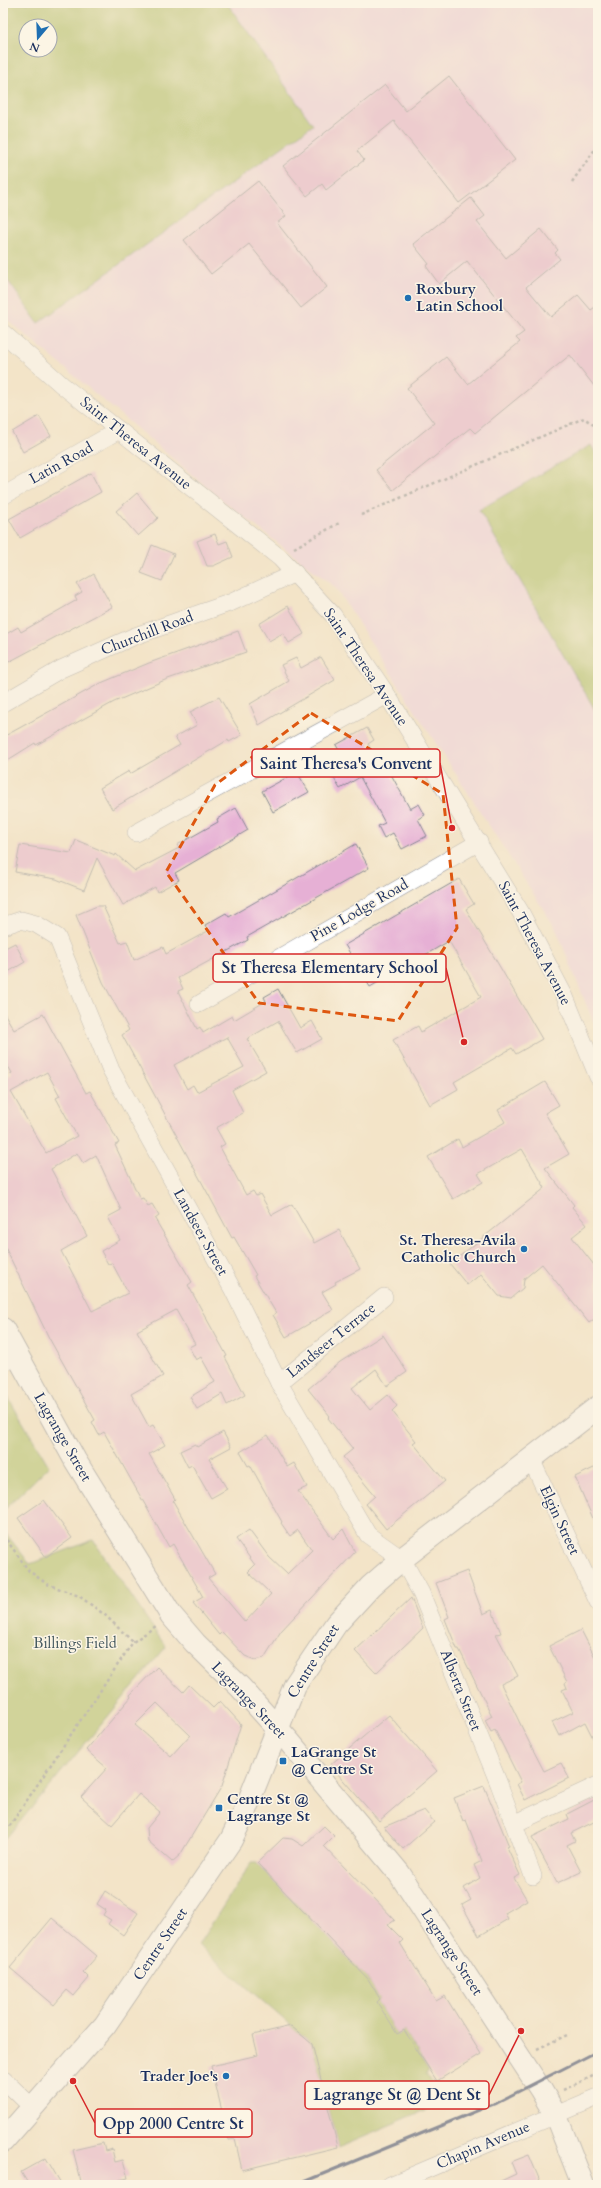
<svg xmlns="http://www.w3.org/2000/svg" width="601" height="2188" viewBox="0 0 601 2188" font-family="Cardo,serif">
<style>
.built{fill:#efd0e6;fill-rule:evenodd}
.green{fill:#a9bf64;stroke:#627761;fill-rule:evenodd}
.building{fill:#e6b0d5;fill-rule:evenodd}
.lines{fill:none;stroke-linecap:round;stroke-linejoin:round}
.minor-casing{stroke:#878a93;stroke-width:18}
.secondary-casing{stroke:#878a93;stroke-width:24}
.path{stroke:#878a93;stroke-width:2.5;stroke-dasharray:3 3;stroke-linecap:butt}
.minor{stroke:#fff;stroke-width:17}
.secondary{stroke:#fff;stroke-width:22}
.rail{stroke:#1b2f5e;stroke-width:3}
.marked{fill:none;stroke:#de5710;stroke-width:3;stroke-dasharray:8 5;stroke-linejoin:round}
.poi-dot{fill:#1f6fb2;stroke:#fcf5e5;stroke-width:1.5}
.labels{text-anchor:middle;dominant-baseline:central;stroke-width:3;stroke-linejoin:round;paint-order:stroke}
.poi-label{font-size:15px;font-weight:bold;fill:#1b2f5e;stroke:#fcf5e5;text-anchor:start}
.street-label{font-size:15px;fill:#1b2f5e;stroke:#fcf5e5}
.park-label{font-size:15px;fill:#465a60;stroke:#fcf5e5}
.leader{fill:none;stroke:#d62828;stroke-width:1.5}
.callout-dot{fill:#d62828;stroke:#fcf5e5;stroke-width:1.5}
.callout{fill:#fcf5e5;stroke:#d62828;stroke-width:1.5}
.callout-label{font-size:16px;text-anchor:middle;font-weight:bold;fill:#1b2f5e}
</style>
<rect width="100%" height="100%" fill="#fcf5e5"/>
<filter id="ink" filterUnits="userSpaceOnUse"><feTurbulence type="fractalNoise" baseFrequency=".025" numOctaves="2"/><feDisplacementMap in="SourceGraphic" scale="8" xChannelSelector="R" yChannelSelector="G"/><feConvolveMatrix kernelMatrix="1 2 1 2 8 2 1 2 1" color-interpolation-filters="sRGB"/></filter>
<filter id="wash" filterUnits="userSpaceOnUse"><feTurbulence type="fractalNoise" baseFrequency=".012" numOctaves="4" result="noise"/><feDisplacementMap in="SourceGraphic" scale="16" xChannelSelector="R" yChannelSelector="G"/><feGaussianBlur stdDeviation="0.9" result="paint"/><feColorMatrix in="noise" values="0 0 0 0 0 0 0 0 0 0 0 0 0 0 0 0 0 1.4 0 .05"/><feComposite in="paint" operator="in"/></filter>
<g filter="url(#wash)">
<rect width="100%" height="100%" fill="#f3e4c8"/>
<!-- built -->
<path class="built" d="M 3,3 L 598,3 L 598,1034 L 556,929 L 335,587 L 222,500 L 3,316 ZM 26,26 L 50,26 L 50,50 L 26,50 Z"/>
<!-- green -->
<g class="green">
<path d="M 3,3 L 227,3 L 313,125 L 38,323 L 3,274 ZM 26,26 L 50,26 L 50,50 L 26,50 Z"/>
<polygon points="591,445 598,457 598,715 479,510"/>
<polygon points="3,1389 49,1466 3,1511"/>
<polygon points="3,1530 30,1564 93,1540 166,1647 3,1842"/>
<polygon points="251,1863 257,1863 368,1979 380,1999 377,2002 397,2034 404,2030 429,2071 426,2073 444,2102 338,2147 312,2044 198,1945"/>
</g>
<g id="blocks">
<!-- building -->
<g class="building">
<polygon points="449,76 515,160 459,203 394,121 357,151 364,160 326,190 322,184 307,196 283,166 385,85 406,111"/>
<polygon points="258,181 286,216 277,223 327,287 301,308 249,244 211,274 184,240"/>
<polygon points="471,198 485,216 477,222 506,258 541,229 558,250 555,253 560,259 526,287 551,317 578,295 591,310 598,305 598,391 570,355 475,433 470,428 393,490 376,470 434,423 407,388 446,357 468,384 520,342 516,338 524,332 467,261 439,284 426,266 429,264 413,244"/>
<polygon points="39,416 51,436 23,452 12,432"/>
<polygon points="91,473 101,492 20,538 9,519"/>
<polygon points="137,493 158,518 138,536 116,511"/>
<polygon points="215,534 219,544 227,541 233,557 213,566 207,566 197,541"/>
<polygon points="152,545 174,554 162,581 141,573"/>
<polygon points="94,574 112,607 3,665 3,636 18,627 21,632 77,600 75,596 82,592 77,584"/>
<polygon points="288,606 304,634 289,643 283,633 269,641 259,624"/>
<polygon points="238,631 246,652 165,680 114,702 36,745 35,743 3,763 3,737 101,683 149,663"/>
<polygon points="321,657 335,680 259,725 250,704 289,681 281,665 296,658 301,668"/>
<polygon points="219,697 242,735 229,742 228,740 112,809 100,788 129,771 130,774 180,745 175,737 197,725 190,712"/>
<polygon points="367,728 374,740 368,744 382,770 387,767 410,809 419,804 425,815 418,819 427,836 402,849 393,833 384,838 378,826 385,823 360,777 340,789 332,775 348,766 336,745"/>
<polygon points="297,772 309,792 273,812 262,791"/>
<polygon points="236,808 248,830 175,873 179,880 157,892 155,887 123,905 97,858 84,890 56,879 15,872 20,845 71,853 76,840 115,856 116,854 135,871 179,848 177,845 218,822 217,819"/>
<path d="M 356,844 L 369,868 L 247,937 L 248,940 L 178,978 L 183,989 L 178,991 L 197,1029 L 200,1027 L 203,1033 L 232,1016 L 234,1020 L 266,1001 L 264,997 L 278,989 L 300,1028 L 312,1021 L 322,1039 L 297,1053 L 278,1021 L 247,1039 L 266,1071 L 232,1090 L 243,1113 L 216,1128 L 225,1144 L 220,1147 L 246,1195 L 253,1191 L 256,1196 L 260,1194 L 272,1215 L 292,1204 L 314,1243 L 339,1230 L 360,1269 L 335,1282 L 336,1284 L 322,1292 L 333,1310 L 286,1337 L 273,1315 L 276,1313 L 254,1276 L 256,1275 L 234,1237 L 232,1238 L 122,1035 L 129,1030 L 103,982 L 76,915 L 97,906 L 103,906 L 120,943 L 127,941 L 134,960 L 163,947 L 166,954 L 208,931 L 205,925 L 226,913 L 229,917 ZM 227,1037 L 244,1067 L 197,1092 L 193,1085 L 187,1089 L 174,1065 Z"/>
<polygon points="459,879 474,904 466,909 542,1039 516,1054 512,1048 454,1082 458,1089 430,1105 393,1040 418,1026 421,1032 481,997 449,941 370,987 345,945"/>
<polygon points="15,943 25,962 3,975 3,949"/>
<path d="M 3,1011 L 14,1030 L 43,1014 L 86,1093 L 90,1091 L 119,1143 L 115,1145 L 140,1199 L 143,1198 L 148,1206 L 152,1204 L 159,1216 L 155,1219 L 192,1282 L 188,1285 L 227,1356 L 225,1357 L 245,1395 L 227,1405 L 222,1394 L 197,1409 L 190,1397 L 215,1382 L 201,1357 L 196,1360 L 189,1347 L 195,1344 L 176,1310 L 137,1331 L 163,1376 L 131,1394 L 149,1427 L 153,1425 L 165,1445 L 149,1454 L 175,1499 L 173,1501 L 215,1574 L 208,1578 L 245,1622 L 271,1594 L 248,1572 L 255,1565 L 236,1539 L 249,1530 L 269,1557 L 287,1574 L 312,1550 L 298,1530 L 290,1536 L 281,1523 L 282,1522 L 250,1465 L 248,1466 L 240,1452 L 268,1435 L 287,1467 L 294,1463 L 307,1487 L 298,1491 L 333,1539 L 343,1529 L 355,1552 L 281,1631 L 264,1658 L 255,1660 L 245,1656 L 222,1632 L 219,1635 L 193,1603 L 203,1597 L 173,1544 L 169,1547 L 104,1432 L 99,1435 L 92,1422 L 95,1420 L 49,1338 L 3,1243 L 3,1076 L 4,1078 L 12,1073 L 3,1057 ZM 47,1072 L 60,1096 L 56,1098 L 77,1136 L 46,1153 L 11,1092 ZM 77,1153 L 83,1163 L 96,1155 L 121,1210 L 108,1217 L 120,1240 L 101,1251 L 108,1264 L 112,1263 L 128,1293 L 92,1311 L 61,1251 L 87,1236 L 51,1169 Z"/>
<polygon points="545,1082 559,1105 545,1113 569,1154 545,1168 574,1205 572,1207 587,1225 572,1237 598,1270 598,1316 589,1323 542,1264 524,1279 523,1288 511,1298 499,1296 481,1274 467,1285 450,1264 545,1188 522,1149 478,1174 483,1182 453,1199 428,1157 458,1139 462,1147 505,1122 498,1110"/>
<polygon points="383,1335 407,1372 387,1386 376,1369 352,1388 370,1410 388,1395 397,1406 392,1411 416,1441 413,1443 445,1481 386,1529 366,1504 375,1496 343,1457 353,1449 328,1418 330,1416 308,1389 340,1362"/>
<polygon points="223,1432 231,1447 209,1459 227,1489 211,1498 192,1465 188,1467 180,1451 195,1444 197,1447"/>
<polygon points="598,1466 598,1530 575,1477"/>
<polygon points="44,1500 72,1538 46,1557 18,1518"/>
<polygon points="467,1571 483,1614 492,1610 501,1633 496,1634 518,1676 501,1684 529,1742 544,1771 561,1763 569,1778 525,1800 517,1784 521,1782 495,1730 491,1732 485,1720 492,1716 459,1649 457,1649 445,1619 449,1617 436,1583"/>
<polygon points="411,1598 423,1628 376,1673 355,1651"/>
<polygon points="581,1630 598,1663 598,1748 585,1722 559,1736 552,1722 573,1712 562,1690 567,1688 565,1683 567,1682 549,1646"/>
<path d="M 157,1667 L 183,1692 L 189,1685 L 213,1708 L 220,1701 L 241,1724 L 222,1786 L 180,1855 L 172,1862 L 148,1841 L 147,1828 L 160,1812 L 139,1794 L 112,1825 L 81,1797 L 107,1768 L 86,1750 L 131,1697 L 130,1695 ZM 157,1703 L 190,1735 L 171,1756 L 135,1725 Z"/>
<polygon points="389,1715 437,1771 379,1821 330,1765"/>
<polygon points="484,1786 509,1846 507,1847 520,1875 514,1878 527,1900 505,1913 508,1919 479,1936 462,1905 471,1900 464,1888 480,1878 474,1865 482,1861 466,1820 463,1821 454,1798"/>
<polygon points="598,1798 598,1820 571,1833 575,1841 567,1845 581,1872 557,1883 532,1837 569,1819 567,1814"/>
<polygon points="424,1810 434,1822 403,1849 384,1827"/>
<polygon points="324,1826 334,1836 324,1846 395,1920 388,1925 403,1940 400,1943 436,2001 445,1996 481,2054 437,2081 404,2030 397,2034 377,2002 380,1999 368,1979 257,1863 283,1838 292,1839 303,1846"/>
<polygon points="105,1891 138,1913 123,1935 108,1924 111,1920 103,1915 106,1910 97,1904"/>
<polygon points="52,1918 97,1956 83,1972 89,1978 74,1996 67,1990 54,2005 10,1968"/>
<polygon points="291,2026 312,2044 338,2147 242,2170 235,2139 229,2140 211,2066 258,2055 253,2035"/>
<polygon points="103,2143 105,2151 112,2149 115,2162 123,2160 128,2178 119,2180 120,2185 82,2185 73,2150"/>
<polygon points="529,2155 540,2181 531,2185 492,2185 516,2174 511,2162"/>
<polygon points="46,2158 62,2185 29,2185 21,2172"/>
</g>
</g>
</g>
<g filter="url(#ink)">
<use href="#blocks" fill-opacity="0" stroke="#878a93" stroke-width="1"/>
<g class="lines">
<!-- minor casing -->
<g class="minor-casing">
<g id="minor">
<polyline points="3,333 62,385 280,558 333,615 387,695 520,911 565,997 598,1077"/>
<polyline points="3,496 119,430"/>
<polyline points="3,703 61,669 135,636 232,602 295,573"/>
<polyline points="136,833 387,695"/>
<polyline points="3,926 21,920 36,924 57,937 111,1070 233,1290 279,1383 368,1535 402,1559 421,1593 499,1784 533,1876"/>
<polyline points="199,1004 479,842"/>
<polyline points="3,1363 17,1355"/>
<polyline points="279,1383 384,1297"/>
<polyline points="531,1459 598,1602"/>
<polyline points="514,1824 598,1785"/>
<polyline points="3,2079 33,2108"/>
<polyline points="390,2185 598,2097"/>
</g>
</g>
<!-- secondary casing -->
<g class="secondary-casing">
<g id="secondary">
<polyline points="3,1329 75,1460 171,1615 195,1643 241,1688 287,1739 399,1873 541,2090 556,2116 583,2185"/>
<polyline points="3,2141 105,2025 231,1840 244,1813 295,1685 336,1624 371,1586 402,1559 598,1407"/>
</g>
</g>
<!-- path -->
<g class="path">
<polyline points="572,182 598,145"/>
<polyline points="361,515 584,418 598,428"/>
<polyline points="294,548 341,522"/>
<polyline points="3,1535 29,1571 47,1584 79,1596 105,1615 133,1642"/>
<polyline points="3,1836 133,1642 156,1626"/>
<polyline points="537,2049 567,2035"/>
<polyline points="563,2090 595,2075"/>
</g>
<!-- minor -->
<use href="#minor" class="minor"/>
<!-- secondary -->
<use href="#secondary" class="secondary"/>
<!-- rail -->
<polyline class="rail" points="296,2185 496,2103 598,2051"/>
</g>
</g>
<!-- marked area -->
<path d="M0 0H601V2188H0ZM 311,713 L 443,794 L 457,928 L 398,1021 L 259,1003 L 166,872 L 215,785 Z" fill="#f3e4c8" fill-opacity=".55" fill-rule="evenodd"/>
<path class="marked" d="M 311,713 L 443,794 L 457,928 L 398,1021 L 259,1003 L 166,872 L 215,785 Z"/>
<!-- markers -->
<g class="poi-dot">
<circle cx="408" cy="298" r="4"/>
<circle cx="524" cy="1249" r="4"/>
<rect x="279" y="1757" width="8" height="8" rx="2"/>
<rect x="215" y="1804" width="8" height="8" rx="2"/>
<circle cx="226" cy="2076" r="4"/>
</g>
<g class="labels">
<!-- poi labels -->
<g class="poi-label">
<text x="416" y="289">Roxbury<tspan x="416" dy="17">Latin School</tspan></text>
<text x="516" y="1240" text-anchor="end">St. Theresa-Avila<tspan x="516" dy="17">Catholic Church</tspan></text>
<text x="291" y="1752">LaGrange St<tspan x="291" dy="17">@ Centre St</tspan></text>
<text x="227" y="1799">Centre St @<tspan x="227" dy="17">Lagrange St</tspan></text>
<text x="218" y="2076" text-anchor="end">Trader Joe's</text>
</g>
<!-- street labels -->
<g class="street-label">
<text transform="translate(136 443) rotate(39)">Saint Theresa Avenue</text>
<text transform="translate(61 463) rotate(-29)">Latin Road</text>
<text transform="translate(147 633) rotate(-21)">Churchill Road</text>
<text transform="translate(366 667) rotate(56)">Saint Theresa Avenue</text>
<text transform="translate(359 910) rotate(-30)">Pine Lodge Road</text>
<text transform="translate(535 943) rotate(62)">Saint Theresa Avenue</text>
<text transform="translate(201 1232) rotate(61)">Landseer Street</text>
<text transform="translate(331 1340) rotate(-39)">Landseer Terrace</text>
<text transform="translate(63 1437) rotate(60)">Lagrange Street</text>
<text transform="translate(560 1520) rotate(65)">Elgin Street</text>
<text transform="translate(313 1661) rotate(-58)">Centre Street</text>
<text transform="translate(461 1690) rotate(68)">Alberta Street</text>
<text transform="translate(249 1700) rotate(46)">Lagrange Street</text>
<text transform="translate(160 1944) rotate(-56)">Centre Street</text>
<text transform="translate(452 1952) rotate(57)">Lagrange Street</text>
<text transform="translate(483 2145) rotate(-23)">Chapin Avenue</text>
</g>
<!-- park labels -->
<g class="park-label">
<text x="75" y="1643">Billings Field</text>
</g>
</g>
<!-- callouts -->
<path class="leader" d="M452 828L440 763M464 1042L446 968M521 2031L489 2095M73 2081L95 2123"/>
<g class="callout-dot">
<circle cx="452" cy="828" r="4"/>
<circle cx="464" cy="1042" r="4"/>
<circle cx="521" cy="2031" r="4"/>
<circle cx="73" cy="2081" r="4"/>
</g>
<g class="callout">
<rect x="252" y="749" width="188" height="28" rx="4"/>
<rect x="213" y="954" width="233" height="28" rx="4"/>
<rect x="305" y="2081" width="184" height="28" rx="4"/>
<rect x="95" y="2109" width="157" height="28" rx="4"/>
</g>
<g class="callout-label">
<text x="346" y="769">Saint Theresa's Convent</text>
<text x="330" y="973">St Theresa Elementary School</text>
<text x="397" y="2100">Lagrange St @ Dent St</text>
<text x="173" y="2129">Opp 2000 Centre St</text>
</g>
<!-- margin -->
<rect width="601" height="2188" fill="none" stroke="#fcf5e5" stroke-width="16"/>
<!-- north arrow -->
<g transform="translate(38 38) rotate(199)"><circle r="19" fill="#fcf5e5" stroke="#a2a6af"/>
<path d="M0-3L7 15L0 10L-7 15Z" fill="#1f6fb2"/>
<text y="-6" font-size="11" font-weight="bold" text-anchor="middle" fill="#1b2f5e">N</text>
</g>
</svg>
